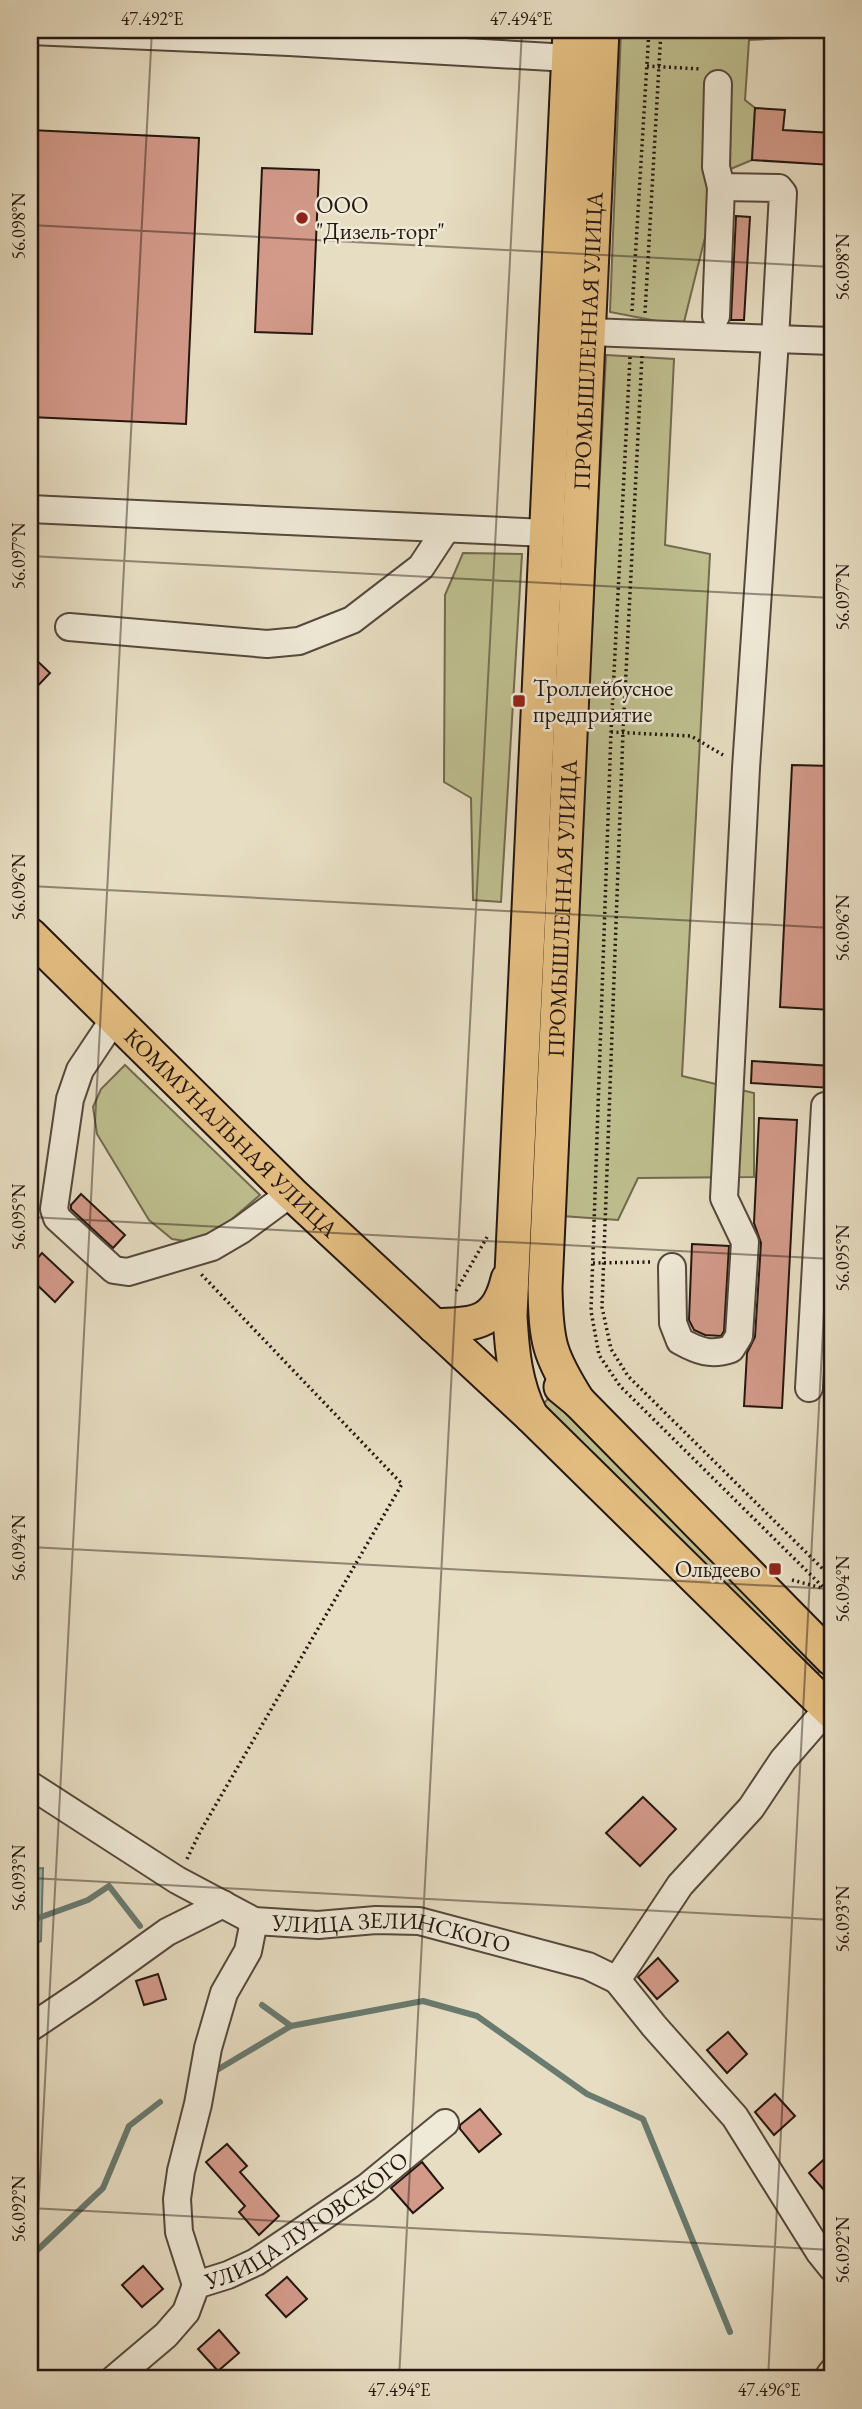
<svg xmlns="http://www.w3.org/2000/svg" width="862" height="2409" viewBox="0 0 862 2409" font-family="'EB Garamond',serif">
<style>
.green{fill:#bebe8e;stroke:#716a4f;stroke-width:2}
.water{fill:#97bcaf;stroke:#697a6f;stroke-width:2}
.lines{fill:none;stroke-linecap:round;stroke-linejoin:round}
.stream{stroke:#697a6f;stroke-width:6}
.building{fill:#d39a8a;stroke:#241610;stroke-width:2}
.minor-casing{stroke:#55483c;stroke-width:30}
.major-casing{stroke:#241610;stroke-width:37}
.path{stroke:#241610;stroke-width:3.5;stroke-dasharray:2 3.5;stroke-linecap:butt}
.minor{stroke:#efe9d7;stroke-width:26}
.major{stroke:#e4be81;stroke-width:33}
.ticks{fill:none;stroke:#241610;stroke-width:2;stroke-opacity:0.45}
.poi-dot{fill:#8f2418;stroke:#efe9d7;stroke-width:2.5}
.labels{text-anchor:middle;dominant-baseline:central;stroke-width:5;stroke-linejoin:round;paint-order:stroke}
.poi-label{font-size:23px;fill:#241610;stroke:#efe9d7;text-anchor:start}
.street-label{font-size:23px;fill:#241610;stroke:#efe9d7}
.neatline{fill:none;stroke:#241610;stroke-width:2.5}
.ticks-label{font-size:18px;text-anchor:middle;fill:#241610}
</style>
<rect width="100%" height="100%" fill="#e7ddc2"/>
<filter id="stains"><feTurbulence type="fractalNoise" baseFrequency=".00286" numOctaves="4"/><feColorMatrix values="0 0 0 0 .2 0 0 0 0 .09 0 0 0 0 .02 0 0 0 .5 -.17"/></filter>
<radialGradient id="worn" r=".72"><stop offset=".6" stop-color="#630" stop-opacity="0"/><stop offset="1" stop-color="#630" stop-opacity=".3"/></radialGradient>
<!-- green -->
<g class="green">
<polygon points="621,30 832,30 832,36 749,40 745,100 755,108 752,160 721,173 683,326 610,312"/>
<polygon points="606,355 674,359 665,545 710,554 682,1076 754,1093 754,1177 638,1178 618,1220 562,1216"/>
<polygon points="463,553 522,554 501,902 473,900 471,798 444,782 445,595"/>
<polygon points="125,1065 260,1195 218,1231 192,1242 172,1239 149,1220 97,1134 93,1107 101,1089"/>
<polygon points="552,1395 825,1666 817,1674 543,1404"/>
</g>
<!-- water -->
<polygon class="water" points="43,1868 41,1941 30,1946 30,1869"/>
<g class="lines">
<!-- stream -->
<g class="stream">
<polyline points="30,1921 88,1900 109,1886 140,1926"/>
<polyline points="262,2005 291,2026"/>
<polyline points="217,2070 291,2026 423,2001 477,2016 587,2094 643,2119 730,2332"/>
<polyline points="30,2257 103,2188 129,2126 160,2102"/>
</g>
</g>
<!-- building -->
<g class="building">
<polygon points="755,108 785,110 783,130 832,133 832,165 752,160"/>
<polygon points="30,130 199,138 186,424 30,417"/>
<polygon points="262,168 319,170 312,334 255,332"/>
<polygon points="736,216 750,217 744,320 731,320"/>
<polygon points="30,654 50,673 30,694"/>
<polygon points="792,765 832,766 832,1010 780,1007"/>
<polygon points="752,1061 832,1066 832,1088 751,1083"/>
<polygon points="759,1118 797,1120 782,1408 744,1406 747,1353 755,1337 761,1243 754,1223"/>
<polygon points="81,1194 125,1235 113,1248 71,1209 71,1205"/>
<polygon points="692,1244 729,1246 724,1331 721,1336 705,1335 694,1330 689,1320"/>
<polygon points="42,1253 73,1282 55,1302 30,1278 30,1267"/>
<polygon points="643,1797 676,1829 640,1866 606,1833"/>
<polygon points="658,1958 678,1981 657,1999 638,1977"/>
<polygon points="158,1974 166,1999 144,2005 136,1981"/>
<polygon points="728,2032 747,2054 727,2073 707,2050"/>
<polygon points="775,2094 795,2116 774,2135 755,2112"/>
<polygon points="480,2109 501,2134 479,2152 460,2129 460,2125"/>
<polygon points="227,2144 247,2166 240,2172 279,2216 259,2235 239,2212 245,2206 206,2162"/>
<polygon points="832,2152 832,2199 809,2173"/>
<polygon points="422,2162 443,2188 413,2213 391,2188"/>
<polygon points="143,2266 163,2289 142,2307 122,2285"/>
<polygon points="287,2277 307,2299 286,2317 266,2295"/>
<polygon points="219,2330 239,2353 218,2371 198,2349"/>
</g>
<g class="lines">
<!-- minor casing -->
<g class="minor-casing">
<g id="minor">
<polyline points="30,31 289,42 569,58"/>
<polyline points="716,316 721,187"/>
<polyline points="589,332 832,341"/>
<polyline points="30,509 547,533"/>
<polyline points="69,627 267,644 299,641 352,620 421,567 446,529"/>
<polyline points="114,1019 80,1070 70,1099 54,1209 57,1218 114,1270 128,1272 212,1247 241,1230 291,1193"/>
<path d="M 672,1267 L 673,1323 L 680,1341 C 698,1351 711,1356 731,1349 L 739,1336 L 745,1242 L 724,1198 L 746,768 L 775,340 L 783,193 L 779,188 L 721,187 L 716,167 L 718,84"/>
<polyline points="809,1388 825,1106 832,1106"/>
<polyline points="828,1708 783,1760 751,1808 680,1885 617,1980 654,2026 735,2117 820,2253 832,2268"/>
<path id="s1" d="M 30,1785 L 177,1880 L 254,1921 L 318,1925 L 376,1920 L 419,1921 L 588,1966 L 617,1980"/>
<polyline points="30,2028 85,1991 167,1932 223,1904"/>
<polyline points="196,2285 179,2232 177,2199 181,2171 198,2104 208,2048 224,1993 248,1951 254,1921"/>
<path id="s2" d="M 114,2379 L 166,2335 L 186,2312 L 196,2285 L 228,2275 L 256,2262 L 367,2187 L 445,2123"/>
<polyline points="827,2379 832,2372"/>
</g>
</g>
<!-- major casing -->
<g class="major-casing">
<g id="major">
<path id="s3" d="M 30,935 L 291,1193 L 531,1416 L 832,1712"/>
<path d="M 434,1326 C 475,1324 497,1325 508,1279"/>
<polyline points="561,1387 578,1401 832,1659"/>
<path id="s4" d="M 578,1401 C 549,1355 546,1342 545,1288 L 602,30"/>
<path d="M 531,1416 C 515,1384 512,1352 510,1316 L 570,30"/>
</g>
</g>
<!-- path -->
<g class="path">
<polyline points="630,30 661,31"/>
<polyline points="647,66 701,69"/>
<polyline points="632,311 649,30"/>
<polyline points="645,313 661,30"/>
<polyline points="642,356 623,732 602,1307 611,1349 628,1376 832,1578"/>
<polyline points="630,357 611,732 591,1311 599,1355 620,1386 832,1596"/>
<polyline points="611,732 691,736 723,755"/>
<polyline points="593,1263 650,1262"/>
<polyline points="456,1291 487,1237"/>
<polyline points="792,1580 822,1588"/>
<polyline points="187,1859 200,1832 402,1484 201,1274"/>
</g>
<!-- minor -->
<use href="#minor" class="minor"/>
<!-- major -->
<use href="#major" class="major"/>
</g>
<!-- ticks -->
<path class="ticks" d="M 30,225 L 832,267M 30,556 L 832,598M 30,886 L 832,928M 30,1217 L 832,1259M 30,1547 L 832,1589M 30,1878 L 832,1920M 30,2208 L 832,2250M 30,2369 L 152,30M 399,2379 L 522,30M 768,2379 L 832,1159"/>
<!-- markers -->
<g class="poi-dot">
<circle cx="302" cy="218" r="7"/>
<rect x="512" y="694" width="14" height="14" rx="3.5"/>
<rect x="768" y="1562" width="14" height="14" rx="3.5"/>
</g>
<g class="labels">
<!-- poi labels -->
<g class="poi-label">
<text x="316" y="205">ООО<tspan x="316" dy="26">"Дизель-торг"</tspan></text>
<text x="533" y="688">Троллейбусное<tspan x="533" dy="26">предприятие</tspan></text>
<text x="761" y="1569" text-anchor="end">Ольдеево</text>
</g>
<!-- street labels -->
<g class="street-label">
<text stroke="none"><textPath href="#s4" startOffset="1068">ПРОМЫШЛЕННАЯ УЛИЦА</textPath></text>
<text stroke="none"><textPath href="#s4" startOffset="500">ПРОМЫШЛЕННАЯ УЛИЦА</textPath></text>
<text stroke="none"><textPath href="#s3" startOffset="282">КОММУНАЛЬНАЯ УЛИЦА</textPath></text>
<text stroke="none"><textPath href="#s1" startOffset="401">УЛИЦА ЗЕЛИНСКОГО</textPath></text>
<text stroke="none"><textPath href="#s2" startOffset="256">УЛИЦА ЛУГОВСКОГО</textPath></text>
</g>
</g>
<!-- margin -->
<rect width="862" height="2409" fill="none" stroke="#e7ddc2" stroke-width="77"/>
<rect x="38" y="38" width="786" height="2332" class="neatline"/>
<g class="ticks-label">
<text x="152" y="25">47.492°E</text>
<text x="521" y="25">47.494°E</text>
<text transform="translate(19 226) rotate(-90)" y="6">56.098°N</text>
<text transform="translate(843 267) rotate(-90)" y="6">56.098°N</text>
<text transform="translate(19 556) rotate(-90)" y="6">56.097°N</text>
<text transform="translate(843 597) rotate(-90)" y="6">56.097°N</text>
<text transform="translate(19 887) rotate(-90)" y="6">56.096°N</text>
<text transform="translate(843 928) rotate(-90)" y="6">56.096°N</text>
<text transform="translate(19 1217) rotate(-90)" y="6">56.095°N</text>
<text transform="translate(843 1258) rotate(-90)" y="6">56.095°N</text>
<text transform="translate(19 1548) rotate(-90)" y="6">56.094°N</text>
<text transform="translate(843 1589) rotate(-90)" y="6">56.094°N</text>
<text transform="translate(19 1878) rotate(-90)" y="6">56.093°N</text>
<text transform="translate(843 1919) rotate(-90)" y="6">56.093°N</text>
<text transform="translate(19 2209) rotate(-90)" y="6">56.092°N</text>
<text transform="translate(843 2250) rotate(-90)" y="6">56.092°N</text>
<text x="399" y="2396">47.494°E</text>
<text x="769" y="2396">47.496°E</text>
</g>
<rect width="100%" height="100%" filter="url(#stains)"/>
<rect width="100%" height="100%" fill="url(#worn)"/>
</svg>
